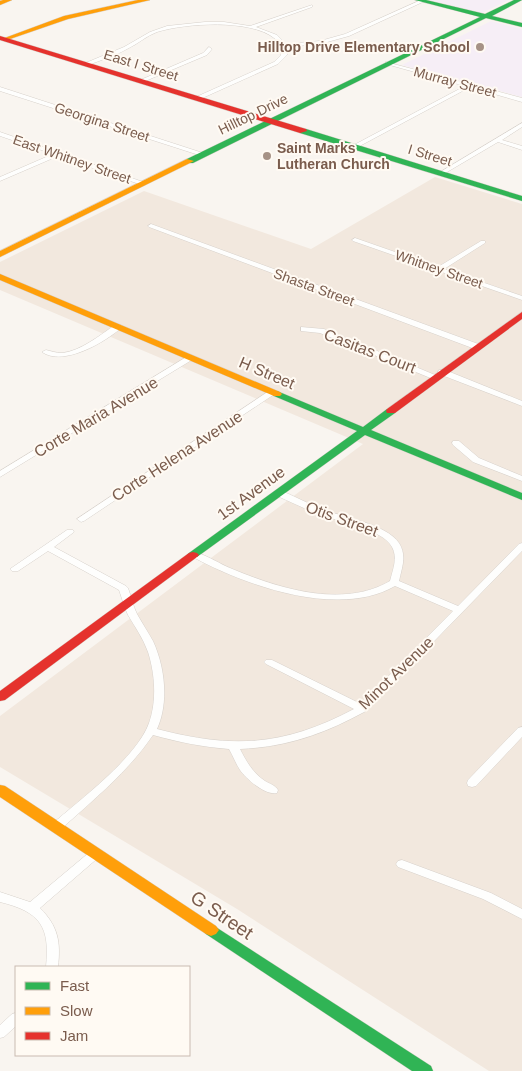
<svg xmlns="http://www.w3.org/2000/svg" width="522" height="1071" viewBox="0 0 522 1071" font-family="Arial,sans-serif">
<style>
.residential{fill:#f2e8de}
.education{fill:#f6eef6}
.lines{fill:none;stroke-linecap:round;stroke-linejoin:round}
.street-casing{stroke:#d7d1cb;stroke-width:1}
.fast-casing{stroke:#d9d2cb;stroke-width:1}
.slow-casing{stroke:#d9d2cb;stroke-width:1}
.jam-casing{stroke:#d9d2cb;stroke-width:1}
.street{fill:#fefefd;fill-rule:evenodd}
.fast{fill:#30b455;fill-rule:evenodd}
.slow{fill:#ff9f0a;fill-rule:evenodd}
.jam{fill:#e5322d;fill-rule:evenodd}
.poi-dot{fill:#a69286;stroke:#fffaf3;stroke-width:2}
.labels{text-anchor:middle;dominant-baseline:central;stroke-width:4;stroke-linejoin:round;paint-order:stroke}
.far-poi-label{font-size:14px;font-weight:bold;fill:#7a5c4d;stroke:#fffaf3;text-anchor:end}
.far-street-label{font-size:14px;fill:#7a5c4d;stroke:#fffaf3}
.street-label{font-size:16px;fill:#7a5c4d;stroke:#fffaf3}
.near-street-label{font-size:19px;fill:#7a5c4d;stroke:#fffaf3}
</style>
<rect width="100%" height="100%" fill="#f9f5f0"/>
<!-- residential -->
<polygon class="residential" points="435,177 522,204 522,1071 489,1071 237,909 0,767 0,716 363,444 0,290 0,262 144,191 311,249"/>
<!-- education -->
<g class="education">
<polygon points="429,0 509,0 482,13"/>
<polygon points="491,21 522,29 522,97 402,65"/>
</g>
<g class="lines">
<!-- street casing -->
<g class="street-casing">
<g id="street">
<path d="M 421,0 L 425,1 L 349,36 L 320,44 L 287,47 L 287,55 L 278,64 L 198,100 L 195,98 L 196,97 L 274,62 L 281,55 L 282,46 C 280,44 277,40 274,38 C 250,19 186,23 157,32 C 146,36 138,44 127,49 C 115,56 101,60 88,65 L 83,64 L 124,47 L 150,32 L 167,26 L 205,22 L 224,22 L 250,26 L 312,5 L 312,7 L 256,27 L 277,35 L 286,44 L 320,41 L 345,34 Z"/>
<polygon points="209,47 212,49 207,55 143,82 138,81 203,53"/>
<polygon points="386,62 522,98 522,102 470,87 356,148 352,148 352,146 465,86 386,64"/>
<polygon points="0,87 206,154 207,155 202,156 0,91"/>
<polygon points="522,123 522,127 502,140 522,146 522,150 498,142 442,175 437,174"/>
<polygon points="0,132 146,183 147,184 142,185 58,156 0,181 0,177 53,154 0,136"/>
<polygon points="151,224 481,345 482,347 481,349 475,349 149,227 148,226"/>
<polygon points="355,238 438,267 481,241 485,241 485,243 444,269 522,296 522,300 353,241 352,240"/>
<path d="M 115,325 L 121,325 L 122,327 C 106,342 63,367 42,352 L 46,350 C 51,351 56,353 62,353 C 81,351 100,335 115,325 Z"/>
<polygon points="301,327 324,329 440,377 436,379 433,379 320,333 301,331"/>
<polygon points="188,356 191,356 195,358 0,477 0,471"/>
<polygon points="439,370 445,370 522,401 522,406 439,374 438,372"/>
<polygon points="269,391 272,391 276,393 84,521 81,522 77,519"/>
<polygon points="453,441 459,441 479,458 522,476 522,481 473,462 453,445 452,443"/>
<path d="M 278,490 C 294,495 309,505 325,510 C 345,518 386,524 399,543 C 407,556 402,567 399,581 L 458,606 L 519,544 L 522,543 L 522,551 L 366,711 C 324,734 287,747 240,749 C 246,761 253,773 265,781 C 270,784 275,785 278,790 L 277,793 C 266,796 246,779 240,770 C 236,764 233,756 229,749 C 203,747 178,742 153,735 C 128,772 93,800 60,830 L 56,831 L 52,830 L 51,827 L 52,824 C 80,800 137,757 149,723 C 157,701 155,674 148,652 C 143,638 135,627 128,615 C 124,607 122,598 119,590 L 48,551 L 18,571 L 12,571 L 10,569 L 67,530 L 73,530 L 74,532 L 54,547 L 126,586 L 128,588 C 131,596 133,606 137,614 C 142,623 148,632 153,641 C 165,667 169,703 157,729 C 233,749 284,746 354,709 L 266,664 L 264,662 L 266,660 L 272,660 L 361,704 L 453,611 L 395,586 C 338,619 244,585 191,556 L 190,554 L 191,552 C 200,551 220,564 230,568 C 278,588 342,609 390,581 C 393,569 398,558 392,547 C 383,529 336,521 318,514 C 303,508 289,501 275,495 L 274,493 L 275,491 Z"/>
<polygon points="522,727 522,737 476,786 472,787 468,786 467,783 468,780 518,728"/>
<path d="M 95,850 L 99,851 L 101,854 L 99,857 L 40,908 C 58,926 61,942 58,967 L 46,967 C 50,927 41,912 0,902 L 0,892 L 30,902 L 91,851 Z"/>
<polygon points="402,860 491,893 522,909 522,919 483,899 398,867 396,864 398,861"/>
<polygon points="16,1013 16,1026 4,1037 0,1038 0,1025 12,1014"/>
</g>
</g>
<!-- fast casing -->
<g class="fast-casing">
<g id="fast">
<polygon points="415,0 426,0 485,14 514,0 522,0 492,16 522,23 522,27 486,18 193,163 187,163 187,159 480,17"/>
<polygon points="300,129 306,129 522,196 522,201 300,133"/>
<polygon points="277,391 363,427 387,409 395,409 396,411 395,413 371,430 522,493 522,500 365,435 197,557 189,557 187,555 189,553 357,431 274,396 272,394"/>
<polygon points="211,924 431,1066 433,1071 412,1071 206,934 203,930 206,926"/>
</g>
</g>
<!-- slow casing -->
<g class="slow-casing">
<g id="slow">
<polygon points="3,0 12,0 0,5 0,1"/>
<polygon points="138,0 150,0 68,19 7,40 2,39 64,16"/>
<polygon points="187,159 194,161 0,257 0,251"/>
<polygon points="0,274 280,392 282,394 280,396 274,396 0,280"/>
<polygon points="0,785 5,786 216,926 219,930 216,934 211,936 206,934 0,797"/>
</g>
</g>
<!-- jam casing -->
<g class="jam-casing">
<g id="jam">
<polygon points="0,36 306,129 307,131 300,133 0,40"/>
<polygon points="522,312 522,319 395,413 387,413 386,411 387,409"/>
<polygon points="193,552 197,553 199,555 197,557 5,700 0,701 0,691 189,553"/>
</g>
</g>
<!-- street -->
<use href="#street" class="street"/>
<!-- fast -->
<use href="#fast" class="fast"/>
<!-- slow -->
<use href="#slow" class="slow"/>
<!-- jam -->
<use href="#jam" class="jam"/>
</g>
<!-- markers -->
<g class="poi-dot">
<circle cx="480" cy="47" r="5"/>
<circle cx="267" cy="156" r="5"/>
</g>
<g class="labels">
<!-- far-poi labels -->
<g class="far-poi-label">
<text x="470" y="47">Hilltop Drive Elementary School</text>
<text x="277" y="148" text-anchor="start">Saint Marks<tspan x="277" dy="16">Lutheran Church</tspan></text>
</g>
<!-- far-street labels -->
<g class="far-street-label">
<text transform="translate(141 65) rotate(17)">East I Street</text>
<text transform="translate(455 82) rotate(15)">Murray Street</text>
<text transform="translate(253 114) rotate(-26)">Hilltop Drive</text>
<text transform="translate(102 122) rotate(18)">Georgina Street</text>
<text transform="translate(430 155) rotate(17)">I Street</text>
<text transform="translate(72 159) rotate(19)">East Whitney Street</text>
<text transform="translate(439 269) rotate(19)">Whitney Street</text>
<text transform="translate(314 287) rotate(20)">Shasta Street</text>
</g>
<!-- street labels -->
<g class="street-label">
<text transform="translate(370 351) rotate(21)">Casitas Court</text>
<text transform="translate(267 373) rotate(23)">H Street</text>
<text transform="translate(96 417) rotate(-31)">Corte Maria Avenue</text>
<text transform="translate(177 456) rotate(-33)">Corte Helena Avenue</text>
<text transform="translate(251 493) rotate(-36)">1st Avenue</text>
<text transform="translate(342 519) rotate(20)">Otis Street</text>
<text transform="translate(396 673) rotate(-44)">Minot Avenue</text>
</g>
<!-- near-street labels -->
<g class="near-street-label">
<text transform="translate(222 915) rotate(34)">G Street</text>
</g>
</g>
<!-- legend -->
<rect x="15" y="966" width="175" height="90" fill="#fffaf3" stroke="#cabbb1"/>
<rect x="25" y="982" width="25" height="8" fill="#30b455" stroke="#cabbb1"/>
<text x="60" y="991" font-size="15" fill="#7a5c4d">Fast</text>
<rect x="25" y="1007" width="25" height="8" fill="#ff9f0a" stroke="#cabbb1"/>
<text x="60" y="1016" font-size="15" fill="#7a5c4d">Slow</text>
<rect x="25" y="1032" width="25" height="8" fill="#e5322d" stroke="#cabbb1"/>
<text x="60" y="1041" font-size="15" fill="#7a5c4d">Jam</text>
</svg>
